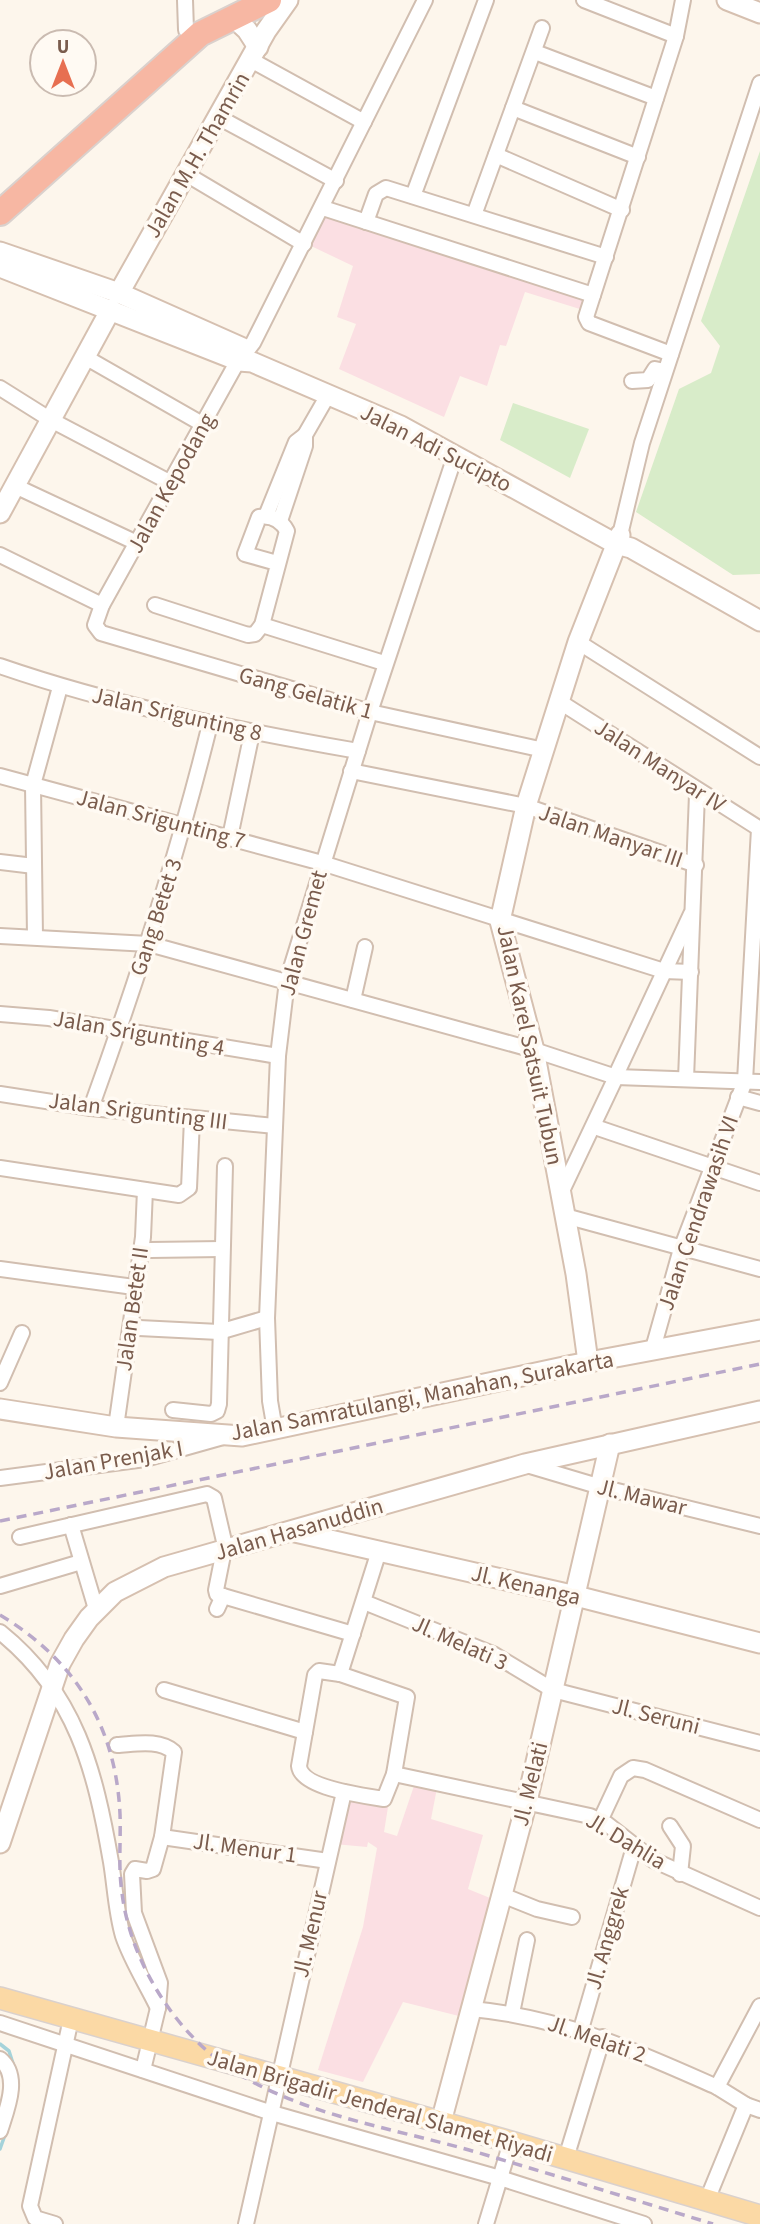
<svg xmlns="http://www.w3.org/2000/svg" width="760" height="2224" viewBox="0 0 760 2224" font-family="'Source Sans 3',sans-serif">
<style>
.medical{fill:#fbdfe3}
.green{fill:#d8ecc9}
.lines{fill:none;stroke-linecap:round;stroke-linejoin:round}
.stream{stroke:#a5d3da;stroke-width:3.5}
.street-casing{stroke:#d1beb0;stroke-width:18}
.secondary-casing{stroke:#d6c0b0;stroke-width:23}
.primary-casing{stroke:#dad1cd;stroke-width:24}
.highway-casing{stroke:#dad1cd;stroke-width:28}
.street{stroke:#fff;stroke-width:14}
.secondary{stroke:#fff;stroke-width:19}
.primary{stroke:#fbd9a5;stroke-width:21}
.highway{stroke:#f7b7a3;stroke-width:24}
.rail{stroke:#b9a8c9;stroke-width:3.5;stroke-dasharray:10 7;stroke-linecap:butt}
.labels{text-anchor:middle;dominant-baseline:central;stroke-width:7;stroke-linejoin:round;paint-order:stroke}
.street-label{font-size:23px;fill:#7a5c4d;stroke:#fffaf3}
</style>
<rect width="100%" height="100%" fill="#fdf6ec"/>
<!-- medical -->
<g class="medical">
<polygon points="326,214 587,297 583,310 525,292 506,346 500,345 487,386 460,376 444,417 339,369 356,324 337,317 353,266 309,245"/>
<polygon points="415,1783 437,1788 431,1819 483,1835 468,1889 490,1898 459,2016 403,2002 363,2082 318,2070 363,1927 377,1848 368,1842 367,1847 334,1844 344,1797 388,1807 384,1832 397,1836"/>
</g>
<!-- green -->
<g class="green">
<polygon points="760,151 760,574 733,575 636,512 679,389 711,373 720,346 701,321"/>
<polygon points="513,403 589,429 570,478 500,440"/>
</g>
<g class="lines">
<!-- stream -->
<g class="stream">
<polyline points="0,2044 9,2051 16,2073"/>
<polyline points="0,2149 5,2135"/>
</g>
<!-- street casing -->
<g class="street-casing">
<g id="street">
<polyline points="185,0 186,30"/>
<polyline points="425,0 253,343 235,366 102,605 95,625 101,633 370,712 544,750"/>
<polyline points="584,0 676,36"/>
<polyline points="535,52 656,98"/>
<polyline points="251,60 364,122"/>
<polyline points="513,108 638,157"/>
<polyline points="218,117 336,181"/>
<polyline points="496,155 622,210"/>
<polyline points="186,174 304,244"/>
<polyline points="413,196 486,0"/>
<polyline points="323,208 593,295"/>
<polyline points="474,215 542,28"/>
<polyline points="366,222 376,194 386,188 606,257"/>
<polyline points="671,354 589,323 586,317 676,36 683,0"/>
<polyline points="85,357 204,425"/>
<polyline points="632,381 648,380 655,369 665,371"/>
<polyline points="0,388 51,420 171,483"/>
<polyline points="15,486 137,543"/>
<polyline points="266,516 296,442 305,435"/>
<polyline points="280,521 305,446 305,435 328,395"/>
<polyline points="620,535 642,443 760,83"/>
<polyline points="0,555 102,605"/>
<path d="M 277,563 L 245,554 L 259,517 C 271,515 281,520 287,531 L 262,625 L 384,663"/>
<polyline points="155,605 248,635 255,634 262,625"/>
<polyline points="578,642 760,757"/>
<path d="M 0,666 C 116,706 237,730 358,751"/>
<polyline points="560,702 760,829"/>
<polyline points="351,771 526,806 696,865"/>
<polyline points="0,776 322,863 664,971 691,972"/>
<polyline points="230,837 252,733"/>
<polyline points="0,862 34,866"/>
<polyline points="0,936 149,944 534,1050 616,1077 760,1082"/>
<polyline points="35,937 33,785 60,687"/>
<polyline points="353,1000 365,947"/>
<polyline points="0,1014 49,1018 278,1056"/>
<polyline points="616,1075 691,914"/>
<polyline points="686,1079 697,794"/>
<polyline points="0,1094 91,1108 275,1126"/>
<polyline points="738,1097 760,1103"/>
<path d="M 91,1108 C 137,981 178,854 210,724"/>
<polyline points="595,1127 760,1183"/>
<polyline points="0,1168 179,1195 189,1188 192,1119"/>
<polyline points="561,1193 616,1077"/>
<polyline points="565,1216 760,1269"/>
<polyline points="150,1250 222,1249"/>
<polyline points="0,1269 134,1287"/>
<polyline points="139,1328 219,1332 267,1318"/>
<polyline points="654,1345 681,1249 745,1081 759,829"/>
<polyline points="0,1383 22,1333"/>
<polyline points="173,1410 211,1414 217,1411 219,1404 225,1166"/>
<polyline points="116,1427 143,1237 145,1190"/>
<polyline points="275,1430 270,1401 267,1318 278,1056 287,981 370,712 455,456"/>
<polyline points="527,1465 601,1487 760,1526"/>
<polyline points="0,1478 145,1459 223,1437"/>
<polyline points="71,1525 96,1609"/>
<polyline points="20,1537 207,1494 214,1498 226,1550"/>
<polyline points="0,1586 81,1562"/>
<polyline points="223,1596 217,1594 216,1590 224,1550"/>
<polyline points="364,1602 493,1654 553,1690 760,1743"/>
<polyline points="217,1609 223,1596 353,1634"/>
<path d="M 0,1632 C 76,1693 95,1770 111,1862 C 115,1886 116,1912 123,1936 C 131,1960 147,1985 158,2008"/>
<path d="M 319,1671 L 340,1674 L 407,1697 L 394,1774 L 384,1799 C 365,1796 301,1788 299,1766 L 315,1675 Z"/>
<polyline points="340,1674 379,1551"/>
<polyline points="164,1690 305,1732"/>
<path d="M 117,1745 C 136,1744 159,1739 174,1752 L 162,1837 L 153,1869 L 147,1871 L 135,1869 L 132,1874 L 134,1913 L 160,1983 L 158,2008 L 143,2070"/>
<polyline points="394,1774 590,1816 607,1824 653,1860 760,1908"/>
<polyline points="600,1821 621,1776 633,1768 645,1770 760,1820"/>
<polyline points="670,1826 683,1846 680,1874"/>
<polyline points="162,1837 328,1861"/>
<polyline points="502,1895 537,1909 572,1917"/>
<path d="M 472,2009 C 565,2018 633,2050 717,2087"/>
<polyline points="512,2013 527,1940"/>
<polyline points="0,2023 272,2113 500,2178 644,2224"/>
<polyline points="581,2029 634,1847"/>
<path d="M 0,2059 C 21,2076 7,2109 0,2131"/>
<polyline points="746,2105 760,2110"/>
<polyline points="566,2158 603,2037"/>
<polyline points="707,2200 746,2105 717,2087 760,2006"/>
<polyline points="55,2224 35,2218 30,2206 71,2019"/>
<polyline points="246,2224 344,1792"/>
<polyline points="486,2224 511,2142"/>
</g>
</g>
<!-- secondary casing -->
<g class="secondary-casing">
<g id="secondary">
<polyline points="727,0 760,13"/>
<polyline points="234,18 247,30 258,47"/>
<polyline points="0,252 119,293 245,349"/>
<polyline points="0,267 239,361 252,362 401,426 616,544 631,548 760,621"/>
<polyline points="119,293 266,31 288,0"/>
<polyline points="0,513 111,309"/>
<polyline points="588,1362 576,1274 534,1050 500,921 526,806 578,642 620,535"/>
<polyline points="0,1409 116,1427 242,1436 573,1365 760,1330"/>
<polyline points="295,1532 576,1596 760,1643"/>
<polyline points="0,1843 60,1664 74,1639 89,1618 115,1592 164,1567 525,1464 760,1411"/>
<polyline points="441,2122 527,1801 610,1444"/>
</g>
</g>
<!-- primary casing -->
<g class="primary-casing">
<polyline id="primary" points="0,1998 511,2142 760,2216"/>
</g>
<!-- highway casing -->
<g class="highway-casing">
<polyline id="highway" points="0,213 200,34 269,0"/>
</g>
<!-- street -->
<use href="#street" class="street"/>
<!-- secondary -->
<use href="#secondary" class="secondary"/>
<!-- primary -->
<use href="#primary" class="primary"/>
<!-- highway -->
<use href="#highway" class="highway"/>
<!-- rail -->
<g class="rail">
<polyline points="0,1521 760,1364"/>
<path d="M 0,1615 C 75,1660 116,1726 120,1814 C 121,1840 118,1867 122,1893 C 129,1951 162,2010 205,2049 C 275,2111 381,2125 469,2150 C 551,2174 632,2199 713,2224"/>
</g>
</g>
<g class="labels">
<!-- street labels -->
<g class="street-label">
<text transform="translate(197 155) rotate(-60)">Jalan M.H. Thamrin</text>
<text transform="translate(436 448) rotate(27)">Jalan Adi Sucipto</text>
<text transform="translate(171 483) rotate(-61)">Jalan Kepodang</text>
<text transform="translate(306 693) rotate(16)">Gang Gelatik 1</text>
<text transform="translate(177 714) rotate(13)">Jalan Srigunting 8</text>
<text transform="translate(660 766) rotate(33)">Jalan Manyar IV</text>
<text transform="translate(161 819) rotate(15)">Jalan Srigunting 7</text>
<text transform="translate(611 836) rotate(19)">Jalan Manyar III</text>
<text transform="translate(156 917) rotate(-72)">Gang Betet 3</text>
<text transform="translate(303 933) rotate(-75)">Jalan Gremet</text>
<text transform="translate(139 1033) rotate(10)">Jalan Srigunting 4</text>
<text transform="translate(530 1045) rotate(78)">Jalan Karel Satsuit Tubun</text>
<text transform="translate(138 1111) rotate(7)">Jalan Srigunting III</text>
<text transform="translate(698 1213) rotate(-71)">Jalan Cendrawasih VI</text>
<text transform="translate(132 1309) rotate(-82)">Jalan Betet II</text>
<text transform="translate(422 1396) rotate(-11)">Jalan Samratulangi, Manahan, Surakarta</text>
<text transform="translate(113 1460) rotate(-10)">Jalan Prenjak I</text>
<text transform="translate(642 1497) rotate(14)">Jl. Mawar</text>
<text transform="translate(299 1529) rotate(-16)">Jalan Hasanuddin</text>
<text transform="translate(526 1585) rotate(13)">Jl. Kenanga</text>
<text transform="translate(460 1643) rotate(24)">Jl. Melati 3</text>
<text transform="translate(656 1716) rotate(14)">Jl. Seruni</text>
<text transform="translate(530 1784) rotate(-76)">Jl. Melati</text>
<text transform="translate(626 1841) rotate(31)">Jl. Dahlia</text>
<text transform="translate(245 1848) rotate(8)">Jl. Menur 1</text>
<text transform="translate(310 1934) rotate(-77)">Jl. Menur</text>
<text transform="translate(607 1938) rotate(-74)">Jl. Anggrek</text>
<text transform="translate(597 2039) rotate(19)">Jl. Melati 2</text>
<text transform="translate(380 2106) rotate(16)">Jalan Brigadir Jenderal Slamet Riyadi</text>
</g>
</g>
<!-- north arrow -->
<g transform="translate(63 63)"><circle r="33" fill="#fffaf3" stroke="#cabbb1" stroke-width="2"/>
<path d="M0-5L12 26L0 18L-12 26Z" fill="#e76f51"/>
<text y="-10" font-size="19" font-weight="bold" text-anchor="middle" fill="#7a5c4d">U</text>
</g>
</svg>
